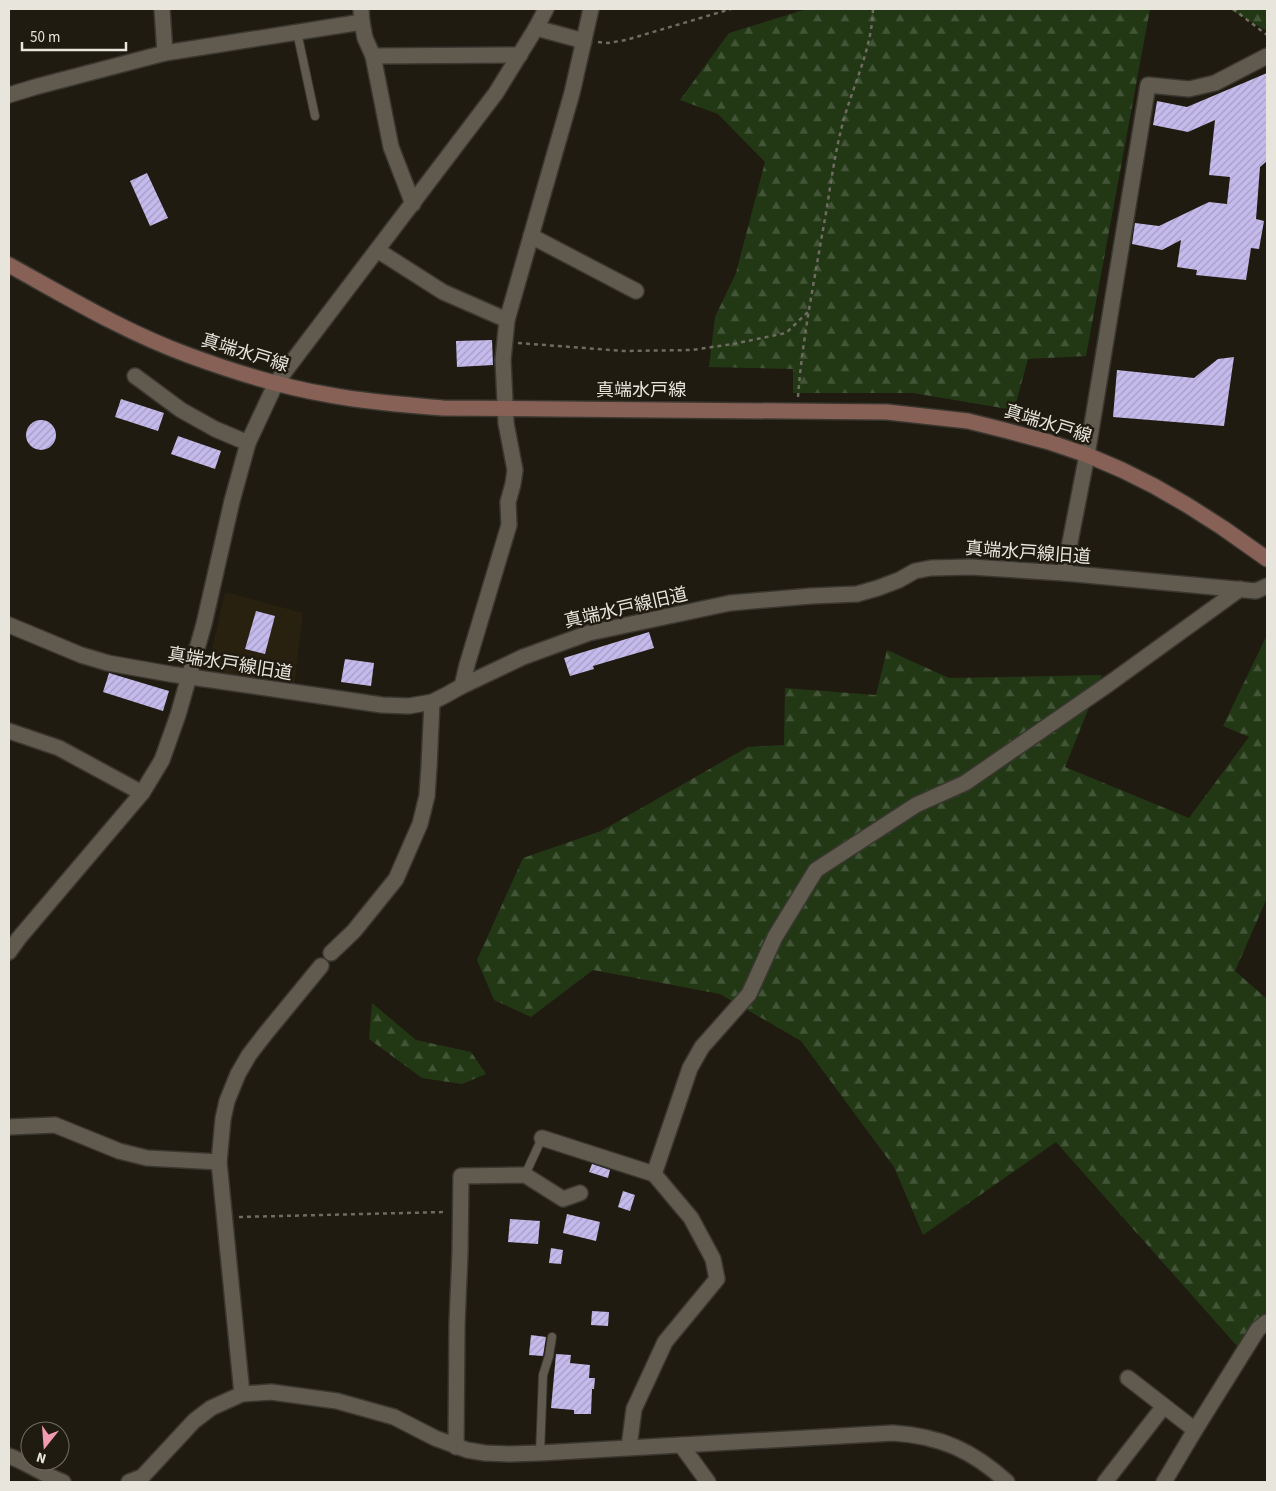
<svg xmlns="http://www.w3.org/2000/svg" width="1276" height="1491" viewBox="0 0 1276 1491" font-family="'Source Sans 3','Noto Sans JP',sans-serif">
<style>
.built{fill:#28210f}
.forest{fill:url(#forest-firs)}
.building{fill:url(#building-hatch)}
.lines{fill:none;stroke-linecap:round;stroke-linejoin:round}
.service-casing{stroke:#3a3731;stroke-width:10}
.minor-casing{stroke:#3a3731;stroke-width:18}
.tertiary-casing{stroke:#3a3731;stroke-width:18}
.secondary-casing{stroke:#3a3731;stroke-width:18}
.path{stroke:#6f6b61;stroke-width:2.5;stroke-dasharray:4 4;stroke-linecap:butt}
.service{stroke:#615b4f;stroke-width:8}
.minor{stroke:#615b4f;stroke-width:15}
.tertiary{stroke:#615b4f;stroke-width:15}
.secondary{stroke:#886156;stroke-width:15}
.labels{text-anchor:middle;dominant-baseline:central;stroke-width:5;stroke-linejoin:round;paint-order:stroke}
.street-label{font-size:18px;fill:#e8e5dd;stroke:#201b10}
</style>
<defs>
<pattern id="forest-firs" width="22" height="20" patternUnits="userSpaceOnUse" patternTransform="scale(1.25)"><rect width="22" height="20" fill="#223815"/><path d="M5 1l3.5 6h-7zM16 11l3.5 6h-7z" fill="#425537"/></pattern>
<pattern id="building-hatch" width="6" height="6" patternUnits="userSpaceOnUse" patternTransform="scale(1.25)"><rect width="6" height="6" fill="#c5baec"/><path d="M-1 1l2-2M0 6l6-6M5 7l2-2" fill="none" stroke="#a59dc2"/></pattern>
</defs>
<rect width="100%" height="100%" fill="#201b10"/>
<!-- built -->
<polygon class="built" points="225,592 303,613 294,687 224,675 212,649"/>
<!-- forest -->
<g class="forest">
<polygon points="807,9 1150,9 1086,356 1028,359 1014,410 913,393 793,393 793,369 709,367 715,317 736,273 765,162 718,114 680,100 729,33"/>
<polygon points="1229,9 1267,9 1267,31"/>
<polygon points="1267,635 1267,898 1235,971 1267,999 1267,1312 1237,1346 1056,1142 923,1235 894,1167 801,1041 720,994 593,970 531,1017 494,1000 477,960 523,858 601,831 748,747 784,745 785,688 876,695 887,650 949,678 1102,675 1065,767 1189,818 1249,737 1223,726"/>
<polygon points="372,1003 416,1040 471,1052 486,1074 462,1084 422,1078 369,1039"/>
</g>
<!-- building -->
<g class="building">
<polygon points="1267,73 1266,116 1267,116 1267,161 1260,167 1256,219 1264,221 1259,249 1251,248 1246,280 1196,275 1197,270 1177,267 1181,240 1162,250 1132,244 1135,223 1159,226 1209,202 1227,204 1230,177 1209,175 1215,120 1188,132 1153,125 1157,101 1187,107"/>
<polygon points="147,173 168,218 150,226 130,181"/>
<polygon points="492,340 493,365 457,367 456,341"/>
<polygon points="1234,357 1224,426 1113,417 1117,370 1194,378 1218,359"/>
<polygon points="121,399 164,413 158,431 115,417"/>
<circle cx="41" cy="435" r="15"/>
<polygon points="178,436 221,451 215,469 171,454"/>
<polygon points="256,611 275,616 265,654 245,649"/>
<polygon points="649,632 654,648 593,666 594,669 570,676 564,658"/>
<polygon points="345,659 374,663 371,686 341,682"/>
<polygon points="109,673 169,691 163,711 103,692"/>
<polygon points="592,1164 610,1170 608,1178 589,1172"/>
<polygon points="623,1191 635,1195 630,1211 618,1207"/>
<polygon points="567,1214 600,1222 596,1241 563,1233"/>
<polygon points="510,1219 540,1221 538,1244 508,1242"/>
<polygon points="551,1248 563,1250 561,1264 549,1263"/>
<polygon points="592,1311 609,1312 608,1326 591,1325"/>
<polygon points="531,1335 546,1337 543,1356 529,1355"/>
<polygon points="556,1354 571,1355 570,1363 590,1365 589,1378 595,1378 594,1389 592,1389 591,1414 574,1414 574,1410 551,1408"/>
</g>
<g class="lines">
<!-- service casing -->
<g class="service-casing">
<g id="service">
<polyline points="297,32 315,116"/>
<polyline points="525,1175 542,1138"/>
<polyline points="540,1453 543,1375 549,1356 552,1337"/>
</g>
</g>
<!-- minor casing -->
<g class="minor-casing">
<g id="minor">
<polyline points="162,9 165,53"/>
<polyline points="361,9 362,22 365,38 373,56 391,147 413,204"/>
<polyline points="536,28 584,41"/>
<polyline points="373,56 520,55"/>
<polyline points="9,95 35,87 165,53 362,22"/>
<polyline points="531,236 636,291"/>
<polyline points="377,250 443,292 507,320"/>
<polyline points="135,376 181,410 215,429 248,443"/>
<polyline points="1064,573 1087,455 1148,85 1189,89 1215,83 1267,56"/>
<polyline points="9,625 81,655 108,663 170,674 321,696 382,705 409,706 432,702 446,695 462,686 523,657 589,633 730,603 811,596 857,594 878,588 899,580 915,571 931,568 971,567 1064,573 1256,591 1267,586"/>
<polyline points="462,686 467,665 509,525 508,502 513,484 515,470 506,423 503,360 507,320 572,93 591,9"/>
<polyline points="9,731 59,748 142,793"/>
<polyline points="9,1127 55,1125 119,1151 147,1158 219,1162"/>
<polyline points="542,1138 654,1174 691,1218 713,1259 717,1279 665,1342 634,1409 629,1447"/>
<polyline points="654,1174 690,1068 702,1047 749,994 775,937 816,870 916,805 965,783 1110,683 1240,589"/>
<polyline points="1128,1378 1195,1430"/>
<polyline points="681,1445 708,1482"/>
<polyline points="456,1447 457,1324 460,1253 461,1176 525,1175 563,1199 580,1193"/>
<polyline points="1105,1482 1164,1406"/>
<polyline points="1164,1482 1195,1430 1258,1329 1267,1322"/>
</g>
</g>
<!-- tertiary casing -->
<g class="tertiary-casing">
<g id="tertiary">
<polyline points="9,952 19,938 142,793 162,760 178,715 204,624 232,501 248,443 276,383 496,93 536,28 546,9"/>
<polyline points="331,953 354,931 396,879 420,824 427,796 429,767 432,702"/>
<polyline points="242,1394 219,1162 223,1119 227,1101 238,1074 249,1055 266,1033 321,966"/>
<path d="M 9,1456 C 28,1463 44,1475 63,1482"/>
<path d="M 129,1482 L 142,1477 L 194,1421 L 211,1408 L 242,1394 L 271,1392 L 337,1401 L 394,1417 L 435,1438 L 467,1450 L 485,1453 L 509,1454 L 540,1453 L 893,1433 C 941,1436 973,1451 1007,1482"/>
</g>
</g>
<!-- secondary casing -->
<g class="secondary-casing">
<path id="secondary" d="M 9,265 C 67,297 125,332 188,355 C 234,372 282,387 330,395 C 367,402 405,405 443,408 L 887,412 L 968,421 L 1008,431 L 1049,442 L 1087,455 L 1122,470 L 1154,486 L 1187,505 L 1223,528 L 1267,559"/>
</g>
<!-- path -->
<g class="path">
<polyline points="1233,9 1267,35"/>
<polyline points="598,42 608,43 626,40 731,9"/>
<polyline points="518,343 624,351 692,350 733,344 786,333 809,311"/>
<path d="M 798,397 C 802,342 813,288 822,235 C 829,199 833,161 842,126 C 852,87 872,50 873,9"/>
<polyline points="239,1217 446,1212"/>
</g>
<!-- service -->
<use href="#service" class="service"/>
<!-- minor -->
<use href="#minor" class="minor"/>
<!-- tertiary -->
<use href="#tertiary" class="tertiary"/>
<!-- secondary -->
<use href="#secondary" class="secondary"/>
</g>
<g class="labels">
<!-- street labels -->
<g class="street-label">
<text transform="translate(245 353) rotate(17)">真端水戸線</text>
<text x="641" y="390">真端水戸線</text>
<text transform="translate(1048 424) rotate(17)">真端水戸線</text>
<text transform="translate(1028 553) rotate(4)">真端水戸線旧道</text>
<text transform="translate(626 608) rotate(-13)">真端水戸線旧道</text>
<text transform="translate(230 664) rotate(9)">真端水戸線旧道</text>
</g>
</g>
<!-- border -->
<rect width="1276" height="1491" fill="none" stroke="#e8e5dd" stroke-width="20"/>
<!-- north arrow -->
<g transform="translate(45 1446) rotate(197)"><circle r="24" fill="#201b10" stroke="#706c62"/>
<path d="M0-4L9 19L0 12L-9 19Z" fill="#f19ab0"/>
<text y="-8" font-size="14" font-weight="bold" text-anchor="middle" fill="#e8e5dd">N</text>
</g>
<!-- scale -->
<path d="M22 42v8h104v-8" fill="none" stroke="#e8e5dd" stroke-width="2.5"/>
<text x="30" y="42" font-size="15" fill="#e8e5dd" stroke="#201b10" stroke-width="4" paint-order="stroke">50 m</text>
</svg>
